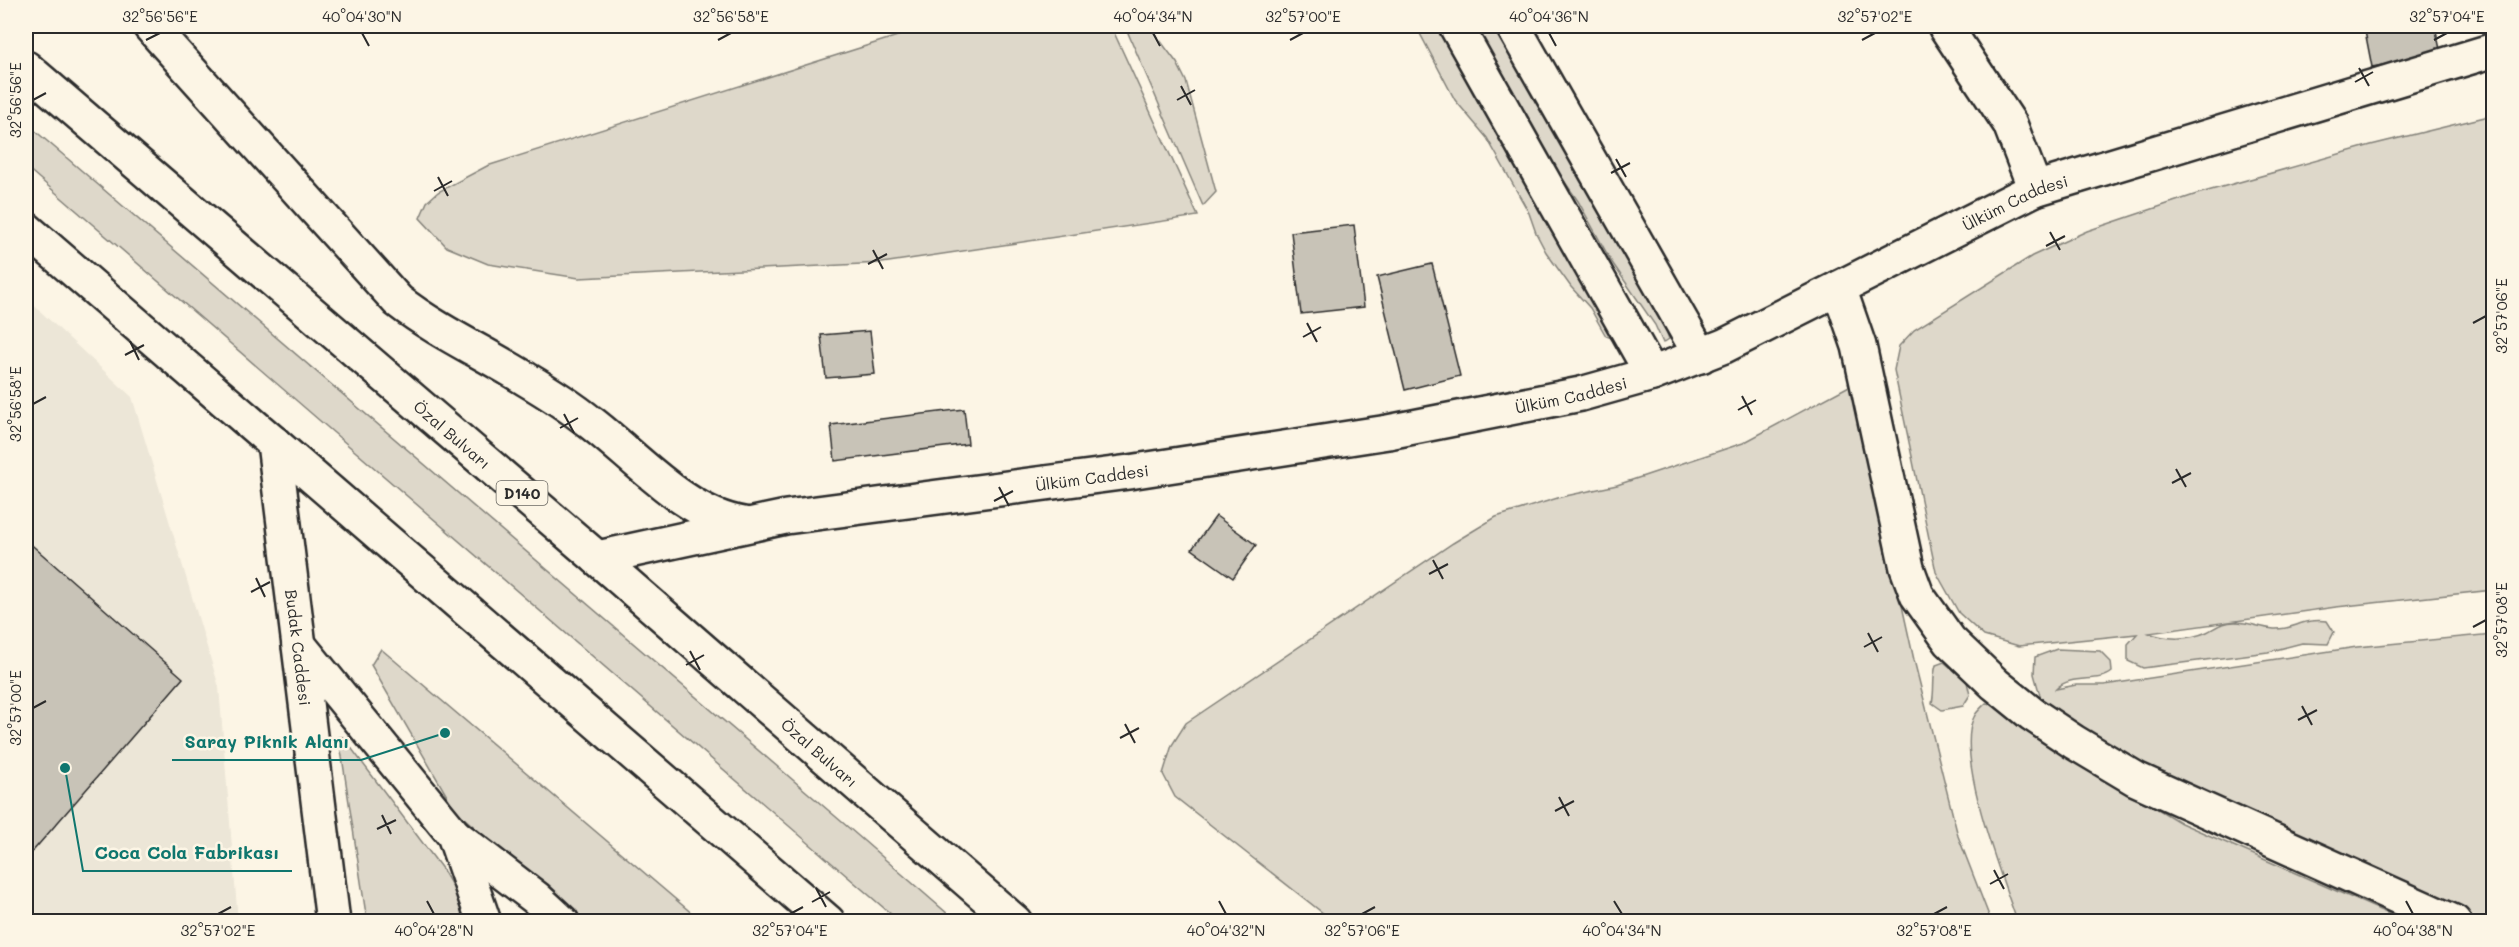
<svg xmlns="http://www.w3.org/2000/svg" width="2519" height="947" viewBox="0 0 2519 947" font-family="Mali,sans-serif">
<style>
.built{fill:#ece6d7}
.green{fill:#ded8ca;stroke:#84827a;stroke-width:1.5}
.building{fill:#c8c3b7;stroke:#2b2b2b;stroke-width:1.5}
.lines{fill:none;stroke-linecap:round;stroke-linejoin:round}
.minor-casing{stroke:#2b2b2b;stroke-width:38}
.highway-casing{stroke:#2b2b2b;stroke-width:38}
.minor{stroke:#fcf5e5;stroke-width:33}
.highway{stroke:#fcf5e5;stroke-width:33}
.ticks{fill:none;stroke:#2b2b2b;stroke-width:2}
.labels{text-anchor:middle;dominant-baseline:central;stroke-width:5;stroke-linejoin:round;paint-order:stroke}
.shield{fill:#fcf5e5;stroke:#6a6863;stroke-width:1.5}
.shield-label{font-size:15px;font-weight:bold;fill:#2b2b2b}
.street-label{font-size:16px;fill:#2b2b2b;stroke:#fcf5e5}
.leader{fill:none;stroke:#0f766e;stroke-width:2}
.callout-dot{fill:#0f766e;stroke:#fcf5e5;stroke-width:2}
.callout-label{font-size:18px;text-anchor:middle;font-weight:bold;fill:#0f766e;stroke:#fcf5e5;stroke-width:5;stroke-linejoin:round;paint-order:stroke}
.neatline{fill:none;stroke:#2b2b2b;stroke-width:2}
.ticks-label{font-size:15px;text-anchor:middle;fill:#2b2b2b}
</style>
<rect width="100%" height="100%" fill="#fcf5e5"/>
<filter id="ink" filterUnits="userSpaceOnUse"><feTurbulence type="fractalNoise" baseFrequency=".0167" numOctaves="2"/><feDisplacementMap in="SourceGraphic" scale="12" xChannelSelector="R" yChannelSelector="G"/><feConvolveMatrix kernelMatrix="1 2 1 2 8 2 1 2 1" color-interpolation-filters="sRGB"/></filter>
<g filter="url(#ink)">
<!-- built -->
<polygon class="built" points="26,298 132,397 219,687 238,921 26,921"/>
<!-- green -->
<g class="green">
<polygon points="929,26 1111,26 1198,216 882,263 579,278 488,264 447,247 420,218 427,202 438,192 487,166"/>
<polygon points="1125,26 1152,26 1153,31 1177,63 1186,81 1216,192 1203,206"/>
<polygon points="1416,26 1441,26 1620,341 1606,336 1590,308 1571,287 1546,252 1536,233 1529,213 1487,138 1455,100"/>
<path d="M 1473,26 L 1497,26 L 1621,252 C 1641,279 1659,307 1669,339 L 1663,343 L 1655,325 L 1611,261 L 1578,201 L 1544,152 Z"/>
<path d="M 2493,115 L 2493,590 L 2336,607 L 2149,633 C 2166,640 2189,640 2207,632 C 2212,630 2218,625 2223,624 C 2241,618 2257,628 2274,629 C 2295,630 2301,618 2327,621 L 2334,632 L 2328,644 L 2302,643 L 2268,652 L 2143,668 L 2128,661 L 2128,644 L 2137,634 L 2019,646 L 1984,636 L 1959,613 L 1936,572 L 1894,370 L 1899,346 L 1914,330 L 2032,256 L 2087,231 L 2197,194 L 2371,145 Z"/>
<polygon points="26,123 849,828 956,921 899,921 26,167"/>
<polygon points="1853,384 1914,660 1958,836 1991,921 1333,921 1175,797 1163,774 1172,745 1186,723 1453,543 1496,517 1561,497 1617,485 1743,443"/>
<path d="M 2493,634 L 2493,921 L 2478,921 L 2368,874 L 2130,762 L 2054,715 L 2041,699 L 2034,674 L 2035,657 L 2057,649 L 2100,651 L 2111,662 L 2112,672 C 2098,684 2071,673 2056,689 L 2076,685 L 2104,685 L 2357,647 Z"/>
<polygon points="381,649 701,921 581,921 568,910 455,810 371,665"/>
<path d="M 1944,662 L 1967,682 L 1970,695 L 1963,706 L 1942,710 L 1932,703 C 1935,689 1932,679 1936,665 Z"/>
<path d="M 1986,703 L 2008,708 L 2065,753 L 2181,823 L 2405,921 L 2017,921 C 2003,880 1954,756 1974,717 C 1976,712 1982,707 1986,703 Z"/>
<polygon points="339,737 343,737 443,870 461,901 466,921 367,921"/>
</g>
<!-- building -->
<g class="building">
<polygon points="2364,26 2435,26 2441,54 2372,67"/>
<polygon points="1354,225 1364,307 1301,314 1291,232"/>
<polygon points="1432,264 1460,376 1405,390 1377,277"/>
<polygon points="870,331 875,374 826,378 821,335"/>
<polygon points="964,409 968,444 835,461 831,425"/>
<polygon points="1216,516 1256,545 1233,578 1192,549"/>
<polygon points="26,540 183,678 26,859"/>
</g>
<g class="lines">
<!-- minor casing -->
<g class="minor-casing">
<g id="minor">
<path d="M 150,26 L 398,301 C 438,332 483,352 526,379 C 548,392 570,406 590,422 C 635,456 686,516 744,524"/>
<polyline points="1456,26 1652,374"/>
<polyline points="1513,26 1701,356"/>
<polyline points="1945,26 2010,124 2035,189"/>
<polyline points="1839,288 1859,346 1907,568 1917,595 1950,641 1995,684 2032,714 2074,742 2136,779 2454,922"/>
<path id="s1" d="M 274,443 L 333,922"/>
<path id="s2" d="M 597,558 L 786,517 L 1129,472 L 1388,432 L 1581,394 L 1652,374 L 1724,346 L 2035,189 L 2494,50"/>
<polyline points="299,645 454,835 484,922"/>
<polyline points="454,835 536,898 562,922"/>
</g>
</g>
<!-- highway casing -->
<g class="highway-casing">
<g id="highway">
<path id="s3" d="M 26,68 L 597,558 L 1015,922"/>
<polyline points="26,229 828,922"/>
</g>
</g>
<!-- minor -->
<use href="#minor" class="minor"/>
<!-- highway -->
<use href="#highway" class="highway"/>
</g>
</g>
<!-- ticks -->
<path class="ticks" d="M 362,33 L 369,46M 1153,33 L 1160,46M 1549,33 L 1556,46M 146,40 L 160,33M 718,40 L 731,33M 1290,40 L 1303,33M 1862,40 L 1875,33M 2434,40 L 2447,33M 2359,68 L 2369,86M 2355,82 L 2373,72M 1181,86 L 1191,105M 33,100 L 46,93M 1177,100 L 1195,90M 1616,159 L 1626,177M 1611,173 L 1630,163M 438,177 L 448,196M 434,191 L 452,181M 2050,232 L 2060,250M 2046,246 L 2065,236M 873,250 L 883,269M 868,264 L 887,254M 1307,323 L 1317,342M 2473,323 L 2486,316M 1303,337 L 1321,327M 130,341 L 139,360M 125,355 L 144,345M 1742,396 L 1752,415M 33,404 L 46,397M 1738,410 L 1756,400M 564,414 L 574,433M 560,428 L 578,418M 2176,469 L 2186,487M 2172,483 L 2191,473M 999,487 L 1009,506M 994,501 L 1013,491M 1433,560 L 1443,579M 1429,574 L 1448,564M 256,578 L 265,597M 251,592 L 270,582M 2473,627 L 2486,620M 1868,633 L 1878,652M 1864,647 L 1882,637M 690,651 L 700,670M 686,665 L 704,655M 2302,706 L 2312,725M 33,708 L 46,701M 2298,720 L 2317,710M 1125,724 L 1135,743M 1120,738 L 1139,728M 1559,797 L 1569,816M 1555,811 L 1574,801M 382,815 L 391,834M 377,829 L 396,820M 1994,870 L 2004,889M 1990,884 L 2008,874M 816,888 L 826,907M 427,901 L 434,914M 1219,901 L 1226,914M 1614,901 L 1622,914M 2406,901 L 2413,914M 812,902 L 830,892M 218,914 L 231,907M 790,914 L 803,907M 1362,914 L 1375,907M 1934,914 L 1947,907"/>
<g class="labels">
<!-- shield labels -->
<rect class="shield" x="496.5" y="481" width="51" height="24" rx="4.5"/>
<g class="shield-label">
<text x="522" y="493">D140</text>
</g>
<!-- street labels -->
<g class="street-label">
<text stroke="none"><textPath href="#s2" startOffset="1474">Ülküm Caddesi</textPath></text>
<text stroke="none"><textPath href="#s2" startOffset="988">Ülküm Caddesi</textPath></text>
<text stroke="none"><textPath href="#s3" startOffset="562">Özal Bulvarı</textPath></text>
<text stroke="none"><textPath href="#s2" startOffset="502">Ülküm Caddesi</textPath></text>
<text stroke="none"><textPath href="#s1" startOffset="206">Budak Caddesi</textPath></text>
<text stroke="none"><textPath href="#s3" startOffset="1048">Özal Bulvarı</textPath></text>
</g>
</g>
<!-- callouts -->
<path class="leader" d="M445 733L361 760H172M65 768L83 871H292"/>
<g class="callout-dot">
<circle cx="445" cy="733" r="6"/>
<circle cx="65" cy="768" r="6"/>
</g>
<g class="callout-label">
<text x="267" y="748">Saray Piknik Alanı</text>
<text x="187" y="859">Coca Cola Fabrikası</text>
</g>
<!-- margin -->
<rect width="2519" height="947" fill="none" stroke="#fcf5e5" stroke-width="66"/>
<rect x="33" y="33" width="2453" height="881" class="neatline"/>
<g class="ticks-label">
<text x="160" y="22">32°56'56"E</text>
<text x="362" y="22">40°04'30"N</text>
<text x="731" y="22">32°56'58"E</text>
<text x="1153" y="22">40°04'34"N</text>
<text x="1303" y="22">32°57'00"E</text>
<text x="1549" y="22">40°04'36"N</text>
<text x="1875" y="22">32°57'02"E</text>
<text x="2447" y="22">32°57'04"E</text>
<text transform="translate(16 100) rotate(-90)" y="5">32°56'56"E</text>
<text transform="translate(2502 316) rotate(-90)" y="5">32°57'06"E</text>
<text transform="translate(16 404) rotate(-90)" y="5">32°56'58"E</text>
<text transform="translate(2502 620) rotate(-90)" y="5">32°57'08"E</text>
<text transform="translate(16 708) rotate(-90)" y="5">32°57'00"E</text>
<text x="218" y="936">32°57'02"E</text>
<text x="434" y="936">40°04'28"N</text>
<text x="790" y="936">32°57'04"E</text>
<text x="1226" y="936">40°04'32"N</text>
<text x="1362" y="936">32°57'06"E</text>
<text x="1622" y="936">40°04'34"N</text>
<text x="1934" y="936">32°57'08"E</text>
<text x="2413" y="936">40°04'38"N</text>
</g>
</svg>
